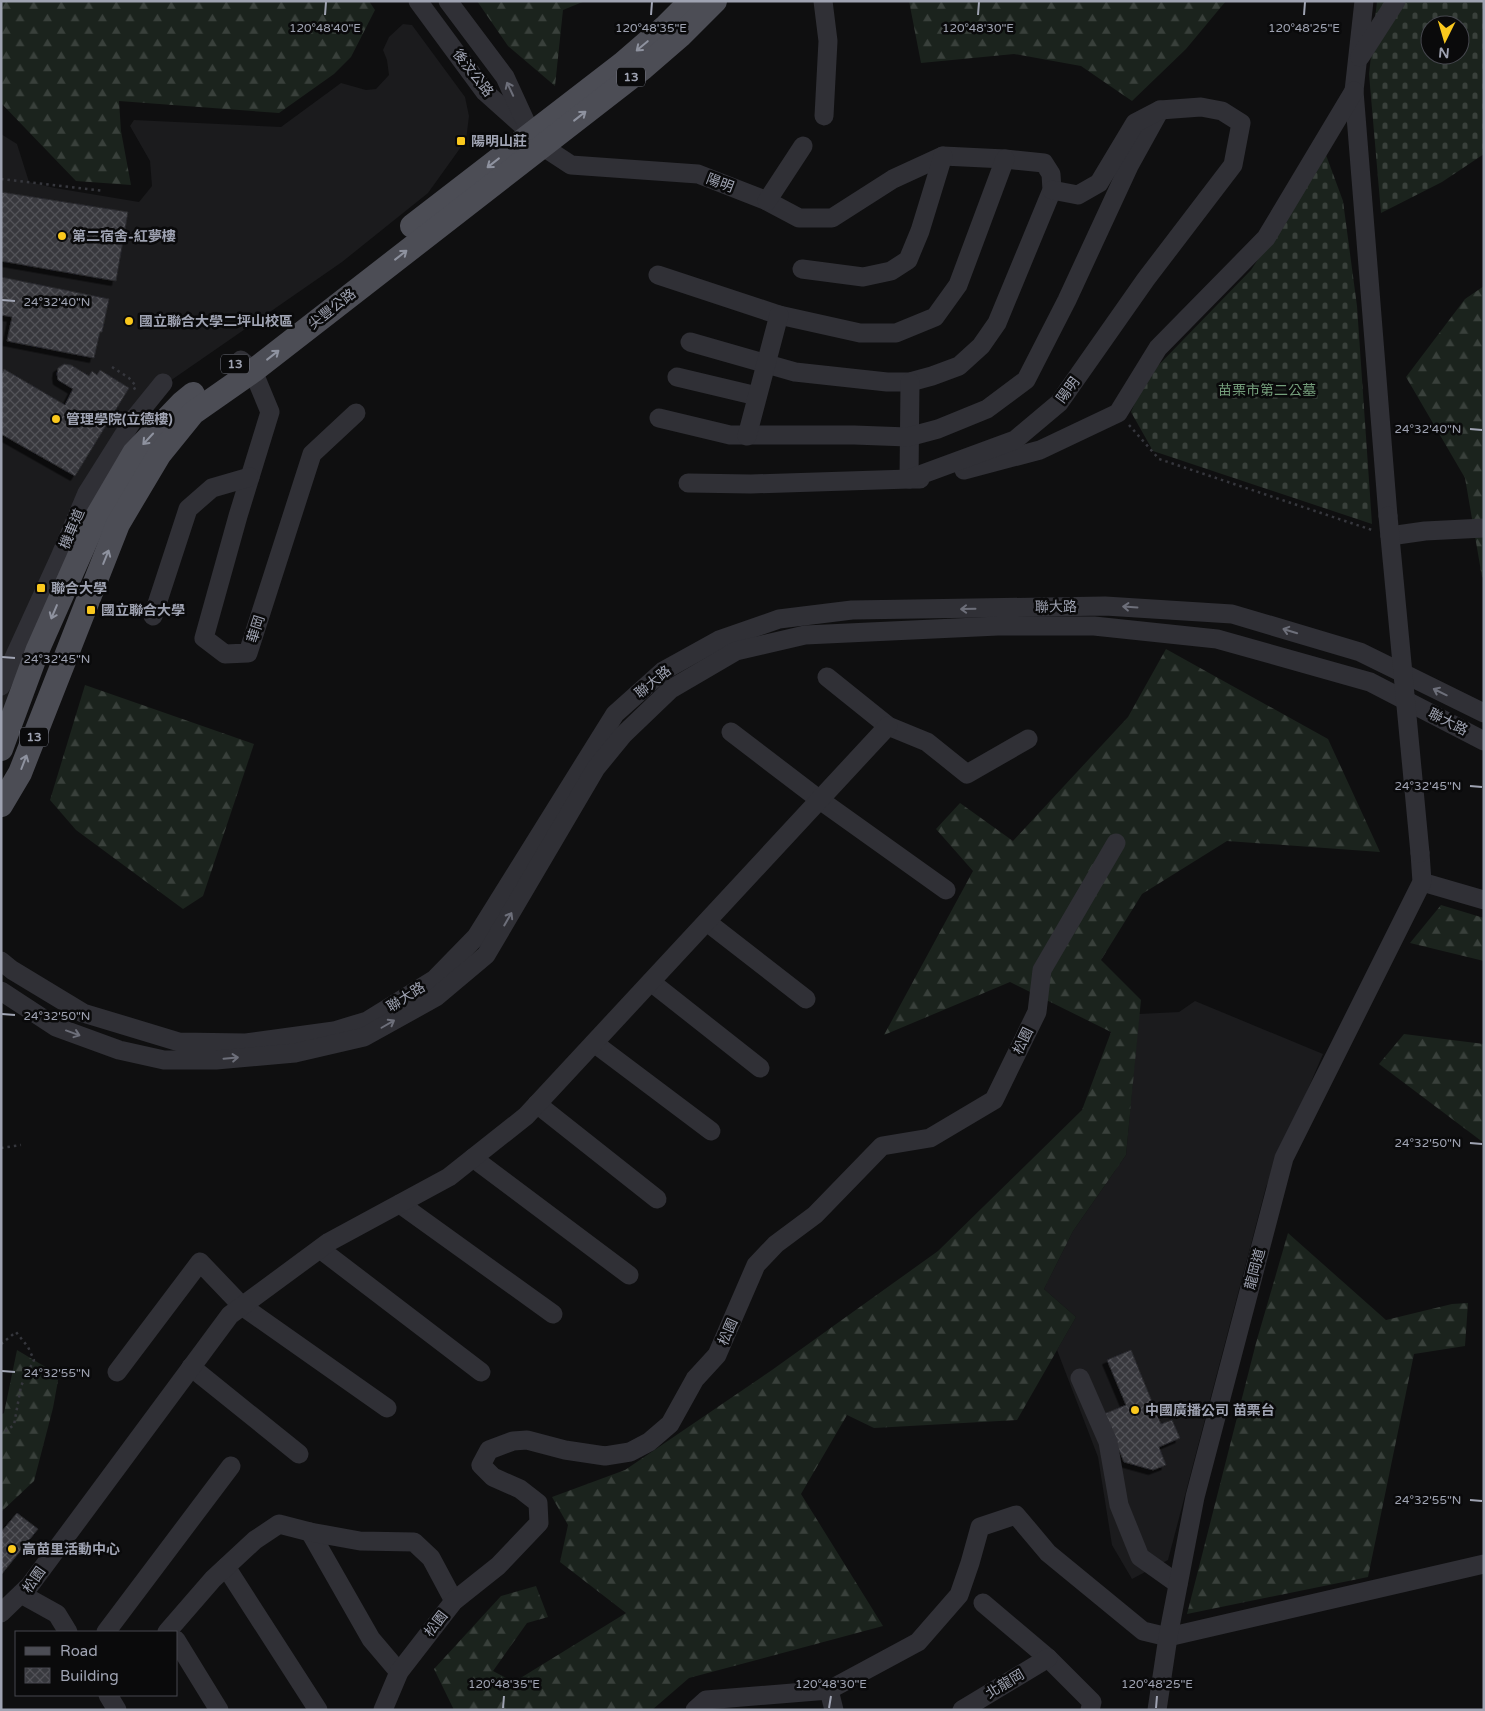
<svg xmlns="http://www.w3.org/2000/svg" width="1485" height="1711" viewBox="0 0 1485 1711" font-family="'Varela Round','Noto Sans TC',sans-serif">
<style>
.built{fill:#1b1b1d}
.forest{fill:url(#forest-firs)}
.cemetery{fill:url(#cemetery-stones);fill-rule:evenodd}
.building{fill:url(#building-cross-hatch);stroke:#29292d;filter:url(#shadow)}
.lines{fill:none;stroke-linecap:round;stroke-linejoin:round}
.path{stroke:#36373d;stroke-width:2.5;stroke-dasharray:2.5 4;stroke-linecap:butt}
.minor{stroke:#303036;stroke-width:19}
.major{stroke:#4c4d55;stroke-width:24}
.minor-bridge{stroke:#303036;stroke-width:19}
.oneway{stroke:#8e929f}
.oneway2{stroke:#6d6f7a}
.ticks{fill:none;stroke:#9fa3b2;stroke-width:2}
.poi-dot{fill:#fac81d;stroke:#0a0a0b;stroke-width:2}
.labels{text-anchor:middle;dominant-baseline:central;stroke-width:5;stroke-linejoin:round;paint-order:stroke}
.shield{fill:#0a0a0b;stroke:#727580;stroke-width:1}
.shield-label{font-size:12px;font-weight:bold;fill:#9fa3b2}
.street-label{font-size:14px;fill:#9fa3b2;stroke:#0a0a0b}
.poi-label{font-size:14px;font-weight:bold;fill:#9fa3b2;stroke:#0a0a0b;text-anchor:start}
.park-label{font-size:14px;fill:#759f7c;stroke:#0a0a0b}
.ticks-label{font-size:12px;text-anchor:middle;fill:#9fa3b2;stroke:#0a0a0b;stroke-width:5;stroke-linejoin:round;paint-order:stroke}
</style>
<defs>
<pattern id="forest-firs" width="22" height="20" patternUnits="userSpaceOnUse" patternTransform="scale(1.25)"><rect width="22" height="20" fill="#1b231d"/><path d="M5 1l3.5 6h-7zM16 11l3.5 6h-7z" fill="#39403b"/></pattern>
<pattern id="cemetery-stones" width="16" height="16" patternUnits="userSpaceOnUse" patternTransform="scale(1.25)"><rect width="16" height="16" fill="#1b231d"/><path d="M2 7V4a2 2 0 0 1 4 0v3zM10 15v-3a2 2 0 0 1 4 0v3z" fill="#39403b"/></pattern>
<pattern id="building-cross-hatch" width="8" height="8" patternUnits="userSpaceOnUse" patternTransform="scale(1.25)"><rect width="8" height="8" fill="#38393e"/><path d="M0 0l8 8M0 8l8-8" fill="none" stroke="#525258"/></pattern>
<filter id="shadow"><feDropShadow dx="-4.5" dy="4.5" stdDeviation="0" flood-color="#0009"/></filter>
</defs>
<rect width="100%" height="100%" fill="#0f0f10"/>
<!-- built -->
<g class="built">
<polygon points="403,24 412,25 465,97 469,116 466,140 428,193 342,262 170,381 137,422 1,722 1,134 17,144 29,182 55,188 139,202 152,186 150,161 130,126 134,120 281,127 341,83 366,90 376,89 389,75 387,60 383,50 389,37"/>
<polygon points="1195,1001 1323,1054 1266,1187 1168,1560 1132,1579 1112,1545 1098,1457 1057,1350 1076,1317 1044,1289 1073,1231 1126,1155 1139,1014 1179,1012"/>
</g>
<!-- forest -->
<g class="forest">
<polygon points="1,1 369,1 375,10 351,57 334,74 279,113 119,101 121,131 131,185 76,181 1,103"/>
<polygon points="477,1 585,1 563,10 555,86 508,46"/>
<polygon points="909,1 1226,1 1186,49 1132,101 1081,66 1014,54 921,63"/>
<polygon points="1484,286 1484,578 1482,577 1465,478 1406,377 1465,299"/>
<polygon points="1166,649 1328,739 1380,852 1227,841 1142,894 1101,960 1141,1000 1126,1155 1073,1231 1044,1289 1076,1317 1017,1420 874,1428 847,1415 801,1494 883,1626 689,1678 652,1710 454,1710 434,1669 501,1596 536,1586 548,1617 527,1623 493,1671 514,1682 626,1613 560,1562 568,1525 552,1497 625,1470 772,1370 938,1251 1082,1110 1111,1032 1010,982 884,1035 973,871 936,829 960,803 1013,841 1128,717"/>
<polygon points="85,685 254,744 203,896 183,909 76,830 50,800"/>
<polygon points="1441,905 1484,918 1484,961 1410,943"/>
<polygon points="1404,1034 1484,1044 1484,1143 1379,1064"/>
<polygon points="1288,1233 1386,1320 1452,1304 1468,1303 1465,1346 1414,1354 1368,1577 1187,1614 1256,1343"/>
<polygon points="17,1350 59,1375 53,1408 34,1481 1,1512 1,1415 4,1413"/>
</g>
<!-- cemetery -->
<g class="cemetery">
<path d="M 1377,1 L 1484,1 L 1484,154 L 1442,182 L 1381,213 L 1369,74 ZM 1430,25 L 1460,25 L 1460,55 L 1430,55 Z"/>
<polygon points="1326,155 1343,201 1357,306 1372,524 1153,451 1131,412 1146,378 1251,270"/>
</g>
<!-- building -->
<g class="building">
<polygon points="1,192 128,212 116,281 1,261"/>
<polygon points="1,277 109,299 102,332 100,332 94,358 7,341 12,317 1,315"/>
<polygon points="64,364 71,365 89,376 92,371 97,375 100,370 129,388 75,476 1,434 1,375 4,369 65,405 73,389 58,380 57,374 58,368"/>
<polygon points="1131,1350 1161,1424 1172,1420 1180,1438 1159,1447 1166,1465 1153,1470 1124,1462 1104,1414 1126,1405 1107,1360"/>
<polygon points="17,1513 38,1529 1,1575 1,1532"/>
</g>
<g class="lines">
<!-- path -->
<g class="path">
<polyline points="1,179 104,191"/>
<polyline points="112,367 129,378 136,386 133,391"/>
<polyline points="1129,425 1159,459 1372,530"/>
<polyline points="1,1148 21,1145"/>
<polyline points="1,1344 16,1332 28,1347 34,1360 21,1386 14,1425 1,1434"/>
</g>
<!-- minor -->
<g class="minor">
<polyline points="418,1 485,92 531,133 542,146 571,165 698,174 767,201 799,218 832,218 893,179 943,156 1005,159 1044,163 1051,174 1052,190 997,323 981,346 959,366 932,376 910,382 887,382 795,372 690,342"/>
<polyline points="448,1 505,77 527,125"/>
<polyline points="823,1 828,41 824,116"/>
<polyline points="1364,1 1354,91 1388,516"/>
<polyline points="1360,57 1396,1"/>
<polyline points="767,201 803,146"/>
<polyline points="802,269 863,277 891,271 908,260 920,231 943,156"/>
<polyline points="658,275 779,315 860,333 896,333 935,317 958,285 1005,159"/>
<polyline points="241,360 253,371 270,412 238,516 204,638 225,654 248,653 312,454 356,413"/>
<polyline points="677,377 757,396"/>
<polyline points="910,382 909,479 920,479"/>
<polyline points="659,418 730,435 854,435 908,437 938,429 987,409 1026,380 1067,300 1129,166 1160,110"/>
<polyline points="747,436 779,315"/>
<polyline points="964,470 1040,450 1118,413 1158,348 1266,238 1354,91"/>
<polyline points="688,483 751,484 909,479 1015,440 1059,403 1146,279 1233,165 1241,123 1222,111 1201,107 1160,110 1135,123 1099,183 1078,195 1052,190"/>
<polyline points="1390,536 1425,531 1484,528"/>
<polyline points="153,616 188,509 212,488 250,477"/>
<polyline points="827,677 888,726 927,742 967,774 1028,739"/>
<polyline points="1,686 60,557 87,493 133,420 163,383"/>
<polyline points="731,732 820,800 946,890"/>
<polyline points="1422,882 1484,900"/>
<polyline points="707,922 806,999"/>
<polyline points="1,961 12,970 83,1013 179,1042 246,1043 334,1031 367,1021 435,979 476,937 615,714 663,671 719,640 779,619 852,610 1105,606 1232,614 1360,652 1484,713"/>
<polyline points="651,982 760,1068"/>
<polyline points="1,991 56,1027 119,1050 164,1060 216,1060 295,1053 364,1037 436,997 486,955 596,768 623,735 671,689 736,651 805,635 998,626 1094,626 1217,639 1370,682 1484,741"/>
<polyline points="594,1043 711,1131"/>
<polyline points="537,1104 657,1199"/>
<polyline points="473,1158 629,1275"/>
<polyline points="400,1204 553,1314"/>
<polyline points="320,1249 481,1372"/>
<polyline points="191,1367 299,1454"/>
<polyline points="117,1372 200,1262 242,1306 387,1408"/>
<polyline points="1080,1378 1108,1442 1119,1505 1140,1557 1178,1584"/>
<polyline points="310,1532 371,1639 399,1672"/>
<polyline points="226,1567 318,1710"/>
<polyline points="21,1594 57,1614 68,1632"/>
<polyline points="983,1603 1048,1658 1092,1702 1090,1710"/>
<polyline points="1,1613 30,1585 230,1315 329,1242 449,1177 526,1116 888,726"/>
<polyline points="106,1632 231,1466"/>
<polyline points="167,1632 213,1579 255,1540 279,1524 310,1532 360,1541 414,1542 431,1558 454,1601"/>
<polyline points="176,1640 219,1710"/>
<polyline points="829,1690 834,1710"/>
<polyline points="108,1695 117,1710"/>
<polyline points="383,1710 399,1672 454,1601 498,1566 539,1523 538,1503 520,1489 493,1477 481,1465 489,1450 513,1441 527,1440 565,1450 605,1456 630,1452 649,1442 670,1424 695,1379 717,1355 756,1265 776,1244 815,1215 882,1146 930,1138 994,1100 1037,1012 1042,970 1116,843"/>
<polyline points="695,1710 706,1700 829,1690 918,1642 959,1595 970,1563 980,1527 1016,1515 1048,1553 1143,1631 1168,1637 1484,1564"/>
<polyline points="962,1710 1048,1658"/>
<polyline points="1157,1710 1168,1637 1195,1497 1284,1158 1422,882 1420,853"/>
</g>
<!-- major -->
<g class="major">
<polyline points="412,226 622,64 666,26 691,1"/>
<polyline points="1,749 38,649 96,518 134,453 182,403 193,394"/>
<polyline points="1,805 20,773 118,524 159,455 193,413 253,371 643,68 680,36 715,1"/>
</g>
<!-- minor-bridge -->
<polyline class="minor-bridge" points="1388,516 1420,853"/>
</g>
<!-- one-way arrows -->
<defs><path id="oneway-shaft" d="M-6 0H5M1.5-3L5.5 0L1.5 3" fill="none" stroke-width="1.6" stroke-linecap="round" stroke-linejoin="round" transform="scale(1.25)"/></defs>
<g class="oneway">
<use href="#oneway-shaft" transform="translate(642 46) rotate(140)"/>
<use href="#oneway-shaft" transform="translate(580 116) rotate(-38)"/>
<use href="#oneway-shaft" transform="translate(493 163) rotate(142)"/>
<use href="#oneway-shaft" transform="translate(401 255) rotate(-38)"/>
<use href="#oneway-shaft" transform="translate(273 355) rotate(-38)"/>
<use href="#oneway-shaft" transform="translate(148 439) rotate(133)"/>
<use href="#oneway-shaft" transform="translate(106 557) rotate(-68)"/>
<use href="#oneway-shaft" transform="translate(54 612) rotate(113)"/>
<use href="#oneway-shaft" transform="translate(24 762) rotate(-69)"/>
</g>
<g class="oneway2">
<use href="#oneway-shaft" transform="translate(510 89) rotate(-115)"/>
<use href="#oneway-shaft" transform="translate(1130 607) rotate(-176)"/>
<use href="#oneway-shaft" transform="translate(968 609) rotate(179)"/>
<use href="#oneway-shaft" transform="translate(1290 631) rotate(-163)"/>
<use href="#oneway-shaft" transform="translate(1440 692) rotate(-154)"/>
<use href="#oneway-shaft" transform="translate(508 919) rotate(-60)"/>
<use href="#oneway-shaft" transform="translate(388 1024) rotate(-30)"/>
<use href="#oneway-shaft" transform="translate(73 1033) rotate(20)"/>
<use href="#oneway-shaft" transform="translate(231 1058) rotate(-5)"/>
</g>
<!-- ticks -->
<path class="ticks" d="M 325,15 L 326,2M 651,15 L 652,2M 978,15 L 979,2M 1304,15 L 1305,2M 2,300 L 15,301M 1470,429 L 1482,430M 2,657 L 15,658M 1470,786 L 1482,787M 2,1014 L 15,1015M 1470,1143 L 1482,1144M 2,1371 L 15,1372M 1470,1500 L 1482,1501M 503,1708 L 504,1696M 829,1708 L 831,1696M 1156,1708 L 1157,1696"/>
<!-- markers -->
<g class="poi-dot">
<rect x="456" y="136" width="10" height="10" rx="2.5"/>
<circle cx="62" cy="236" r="5"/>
<circle cx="129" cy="321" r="5"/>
<circle cx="56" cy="419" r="5"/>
<rect x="36" y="583" width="10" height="10" rx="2.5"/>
<rect x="86" y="605" width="10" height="10" rx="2.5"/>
<circle cx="1135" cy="1410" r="5"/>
<circle cx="12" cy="1549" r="5"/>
</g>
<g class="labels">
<!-- shield labels -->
<g class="shield">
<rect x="617" y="67.5" width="28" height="19" rx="4"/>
<rect x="221" y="354.5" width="28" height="19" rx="4"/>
<rect x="20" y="727.5" width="28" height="19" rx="4"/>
</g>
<g class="shield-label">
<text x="631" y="77">13</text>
<text x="235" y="364">13</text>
<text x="34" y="737">13</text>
</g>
<!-- street labels -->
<g class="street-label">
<text transform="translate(473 73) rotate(52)">後汶公路</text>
<text transform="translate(720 183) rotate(21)">陽明</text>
<text transform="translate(332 309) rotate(-38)">尖豐公路</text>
<text transform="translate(1068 390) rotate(-53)">陽明</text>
<text transform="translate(72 529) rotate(-67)">機車道</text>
<text transform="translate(1056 607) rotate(-1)">聯大路</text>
<text transform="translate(256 629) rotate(-72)">華岡</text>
<text transform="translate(653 682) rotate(-39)">聯大路</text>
<text transform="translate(1448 722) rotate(27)">聯大路</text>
<text transform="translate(406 997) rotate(-32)">聯大路</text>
<text transform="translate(1023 1041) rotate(-64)">松園</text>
<text transform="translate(1255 1269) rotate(-75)">龍岡道</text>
<text transform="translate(728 1332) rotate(-66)">松園</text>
<text transform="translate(34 1580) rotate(-55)">松園</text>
<text transform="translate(436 1624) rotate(-52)">松園</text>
<text transform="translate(1005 1684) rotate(-31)">北龍岡</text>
</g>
<!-- poi labels -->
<g class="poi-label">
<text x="471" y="141">陽明山莊</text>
<text x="72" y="236">第二宿舍-紅夢樓</text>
<text x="139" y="321">國立聯合大學二坪山校區</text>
<text x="66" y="419">管理學院(立德樓)</text>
<text x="51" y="588">聯合大學</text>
<text x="101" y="610">國立聯合大學</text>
<text x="1145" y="1410">中國廣播公司 苗栗台</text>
<text x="22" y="1549">高苗里活動中心</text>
</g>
<!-- park labels -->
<g class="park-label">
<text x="1267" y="390">苗栗市第二公墓</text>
</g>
</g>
<g class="ticks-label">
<text x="325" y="32">120°48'40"E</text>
<text x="651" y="32">120°48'35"E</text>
<text x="978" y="32">120°48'30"E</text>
<text x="1304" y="32">120°48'25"E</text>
<text x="57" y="306">24°32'40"N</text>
<text x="1428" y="433">24°32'40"N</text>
<text x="57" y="663">24°32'45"N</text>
<text x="1428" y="790">24°32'45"N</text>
<text x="57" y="1020">24°32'50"N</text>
<text x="1428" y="1147">24°32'50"N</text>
<text x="57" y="1377">24°32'55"N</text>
<text x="1428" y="1504">24°32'55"N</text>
<text x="504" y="1688">120°48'35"E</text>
<text x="831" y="1688">120°48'30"E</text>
<text x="1157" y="1688">120°48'25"E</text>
</g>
<!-- border -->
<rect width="1485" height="1711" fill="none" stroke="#9fa3b2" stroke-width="5"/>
<!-- legend -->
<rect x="15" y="1631" width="162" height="65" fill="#0a0a0b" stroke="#46474e"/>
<rect x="25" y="1647" width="25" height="8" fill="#4c4d55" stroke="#46474e"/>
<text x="60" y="1656" font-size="15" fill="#9fa3b2">Road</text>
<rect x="25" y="1668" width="25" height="15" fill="url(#building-cross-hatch)" stroke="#46474e"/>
<text x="60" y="1681" font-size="15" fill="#9fa3b2">Building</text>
<!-- north arrow -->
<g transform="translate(1445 40) rotate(185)"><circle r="24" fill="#0a0a0b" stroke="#46474e"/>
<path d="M0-4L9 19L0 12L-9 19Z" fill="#fac81d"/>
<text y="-8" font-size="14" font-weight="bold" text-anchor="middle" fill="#9fa3b2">N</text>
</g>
</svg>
